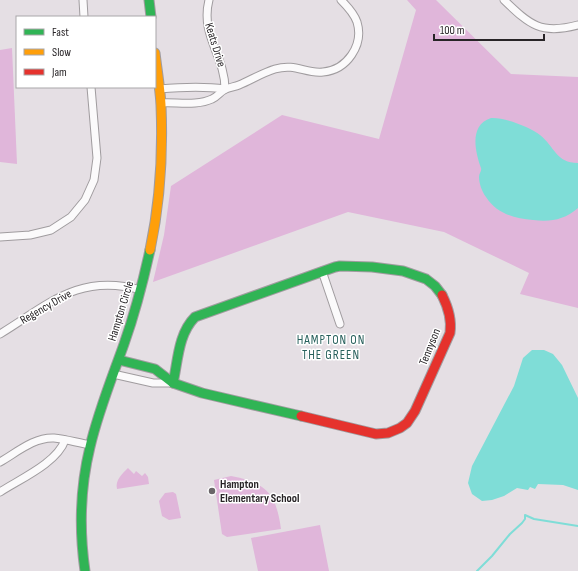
<svg xmlns="http://www.w3.org/2000/svg" width="578" height="571" viewBox="0 0 578 571" font-family="'Sofia Sans Condensed',sans-serif">
<style>
.green{fill:#e0b6da}
.water{fill:#7fddd7}
.lines{fill:none;stroke-linecap:round;stroke-linejoin:round}
.stream{stroke:#7fddd7;stroke-width:2}
.street-casing{stroke:#a09c9f;stroke-width:9}
.fast-casing{stroke:#a09c9f;stroke-width:11}
.slow-casing{stroke:#a09c9f;stroke-width:11}
.jam-casing{stroke:#a09c9f;stroke-width:11}
.street{stroke:#fbfafb;stroke-width:7}
.fast{stroke:#30b455;stroke-width:9}
.slow{stroke:#ff9f0a;stroke-width:9}
.jam{stroke:#e5322d;stroke-width:9}
.poi-dot{fill:#6a6569;stroke:#fff;stroke-width:1.5}
.labels{text-anchor:middle;dominant-baseline:central;stroke-width:3;stroke-linejoin:round;paint-order:stroke}
.street-label{font-size:12px;fill:#282427;stroke:#fff}
.poi-label{font-size:12px;font-weight:bold;fill:#282427;stroke:#fff;text-anchor:start}
.neighbourhood-label{font-size:13px;letter-spacing:1px;fill:#27605c;stroke:#fff}
</style>
<rect width="100%" height="100%" fill="#e5dfe4"/>
<!-- green -->
<g class="green">
<polygon points="407,0 436,0 511,74 578,77 578,308 520,294 529,273 444,232 348,212 153,282 164,235 171,186 282,115 379,139 416,10"/>
<polygon points="12,48 17,164 0,162 0,50"/>
<path d="M 128,468 L 134,474 L 136,471 L 142,476 L 145,473 L 148,477 L 149,484 L 117,489 C 115,480 122,474 128,468 Z"/>
<path d="M 231,476 C 267,483 276,494 281,529 L 227,537 L 222,534 L 214,480 Z"/>
<polygon points="173,492 176,494 181,518 169,520 162,516 159,501 165,493"/>
<polygon points="320,525 329,571 258,571 251,538"/>
</g>
<!-- water -->
<g class="water">
<path d="M 491,118 C 504,117 530,127 540,135 C 555,147 556,163 578,163 L 578,208 C 564,220 551,222 533,220 C 514,218 497,214 486,197 C 482,192 479,183 479,177 C 479,173 482,171 481,168 C 475,151 469,125 491,118 Z"/>
<polygon points="532,350 544,350 553,354 562,365 578,398 578,490 563,485 538,484 535,489 530,487 528,490 517,488 504,496 492,500 482,501 472,494 468,483 472,466 514,386 523,358"/>
</g>
<g class="lines">
<!-- stream -->
<polyline class="stream" points="477,571 492,556 510,534 522,523 525,519 525,515 534,519 578,526"/>
<!-- street casing -->
<g class="street-casing">
<g id="street">
<polyline points="83,0 84,17"/>
<path d="M 209,0 C 200,35 225,56 225,89"/>
<path d="M 504,0 C 530,25 541,35 578,25"/>
<path d="M 159,89 C 181,87 204,86 225,89"/>
<path d="M 161,103 C 177,102 197,106 212,99 C 217,97 220,92 224,90 C 229,87 234,87 239,85 C 251,80 262,73 275,69 C 296,63 305,74 323,72 C 347,70 364,45 357,22 C 354,13 347,6 341,0"/>
<polyline points="0,237 30,235 51,230 71,217 85,200 94,180 97,158 91,87"/>
<polyline points="322,271 340,324"/>
<path d="M 0,334 C 49,304 79,273 141,290"/>
<polyline points="113,374 153,383 173,383"/>
<path d="M 0,462 C 16,453 34,437 54,438 C 66,439 78,443 91,445"/>
<path d="M 0,492 C 20,479 57,463 65,440"/>
</g>
</g>
<!-- fast casing -->
<g class="fast-casing">
<g id="fast">
<polyline points="149,0 151,17"/>
<polyline points="119,360 155,369 173,383 202,393 301,416"/>
<path d="M 173,383 C 178,361 178,334 195,317 L 335,267 L 340,266 L 372,267 L 403,271 L 426,279 L 435,286 L 442,295"/>
<path d="M 85,571 C 79,529 80,488 90,447 C 98,412 112,378 124,344 C 135,313 143,282 150,250"/>
</g>
</g>
<!-- slow casing -->
<g class="slow-casing">
<path id="slow" d="M 150,250 C 160,203 163,153 161,105 C 160,87 157,70 155,53"/>
</g>
<!-- jam casing -->
<g class="jam-casing">
<path id="jam" d="M 301,416 L 376,434 L 388,433 L 400,428 L 407,423 L 415,411 L 450,333 C 452,320 448,307 442,295"/>
</g>
<!-- street -->
<use href="#street" class="street"/>
<!-- fast -->
<use href="#fast" class="fast"/>
<!-- slow -->
<use href="#slow" class="slow"/>
<!-- jam -->
<use href="#jam" class="jam"/>
</g>
<!-- markers -->
<circle class="poi-dot" cx="212" cy="491" r="4"/>
<g class="labels">
<!-- street labels -->
<g class="street-label">
<text transform="translate(215 45) rotate(73)">Keats Drive</text>
<text transform="translate(46 307) rotate(-30)">Regency Drive</text>
<text transform="translate(121 311) rotate(-73)">Hampton Circle</text>
<text transform="translate(430 347) rotate(-68)">Tennyson</text>
</g>
<!-- poi labels -->
<g class="poi-label">
<text x="220" y="484">Hampton<tspan x="220" dy="14">Elementary School</tspan></text>
</g>
<!-- neighbourhood labels -->
<g class="neighbourhood-label">
<text x="331" y="340">HAMPTON ON<tspan x="331" dy="15">THE GREEN</tspan></text>
</g>
</g>
<!-- legend -->
<rect x="16" y="16" width="140" height="72" fill="#ffffff" stroke="#a9a7a9"/>
<rect x="24" y="29" width="20" height="6" fill="#30b455" stroke="#a9a7a9"/>
<text x="52" y="36" font-size="12" fill="#282427">Fast</text>
<rect x="24" y="49" width="20" height="6" fill="#ff9f0a" stroke="#a9a7a9"/>
<text x="52" y="56" font-size="12" fill="#282427">Slow</text>
<rect x="24" y="69" width="20" height="6" fill="#e5322d" stroke="#a9a7a9"/>
<text x="52" y="76" font-size="12" fill="#282427">Jam</text>
<!-- scale -->
<path d="M434 34v6h110v-6" fill="none" stroke="#282427" stroke-width="2"/>
<text x="440" y="34" font-size="12" fill="#282427" stroke="#ffffff" stroke-width="3" paint-order="stroke">100 m</text>
</svg>
